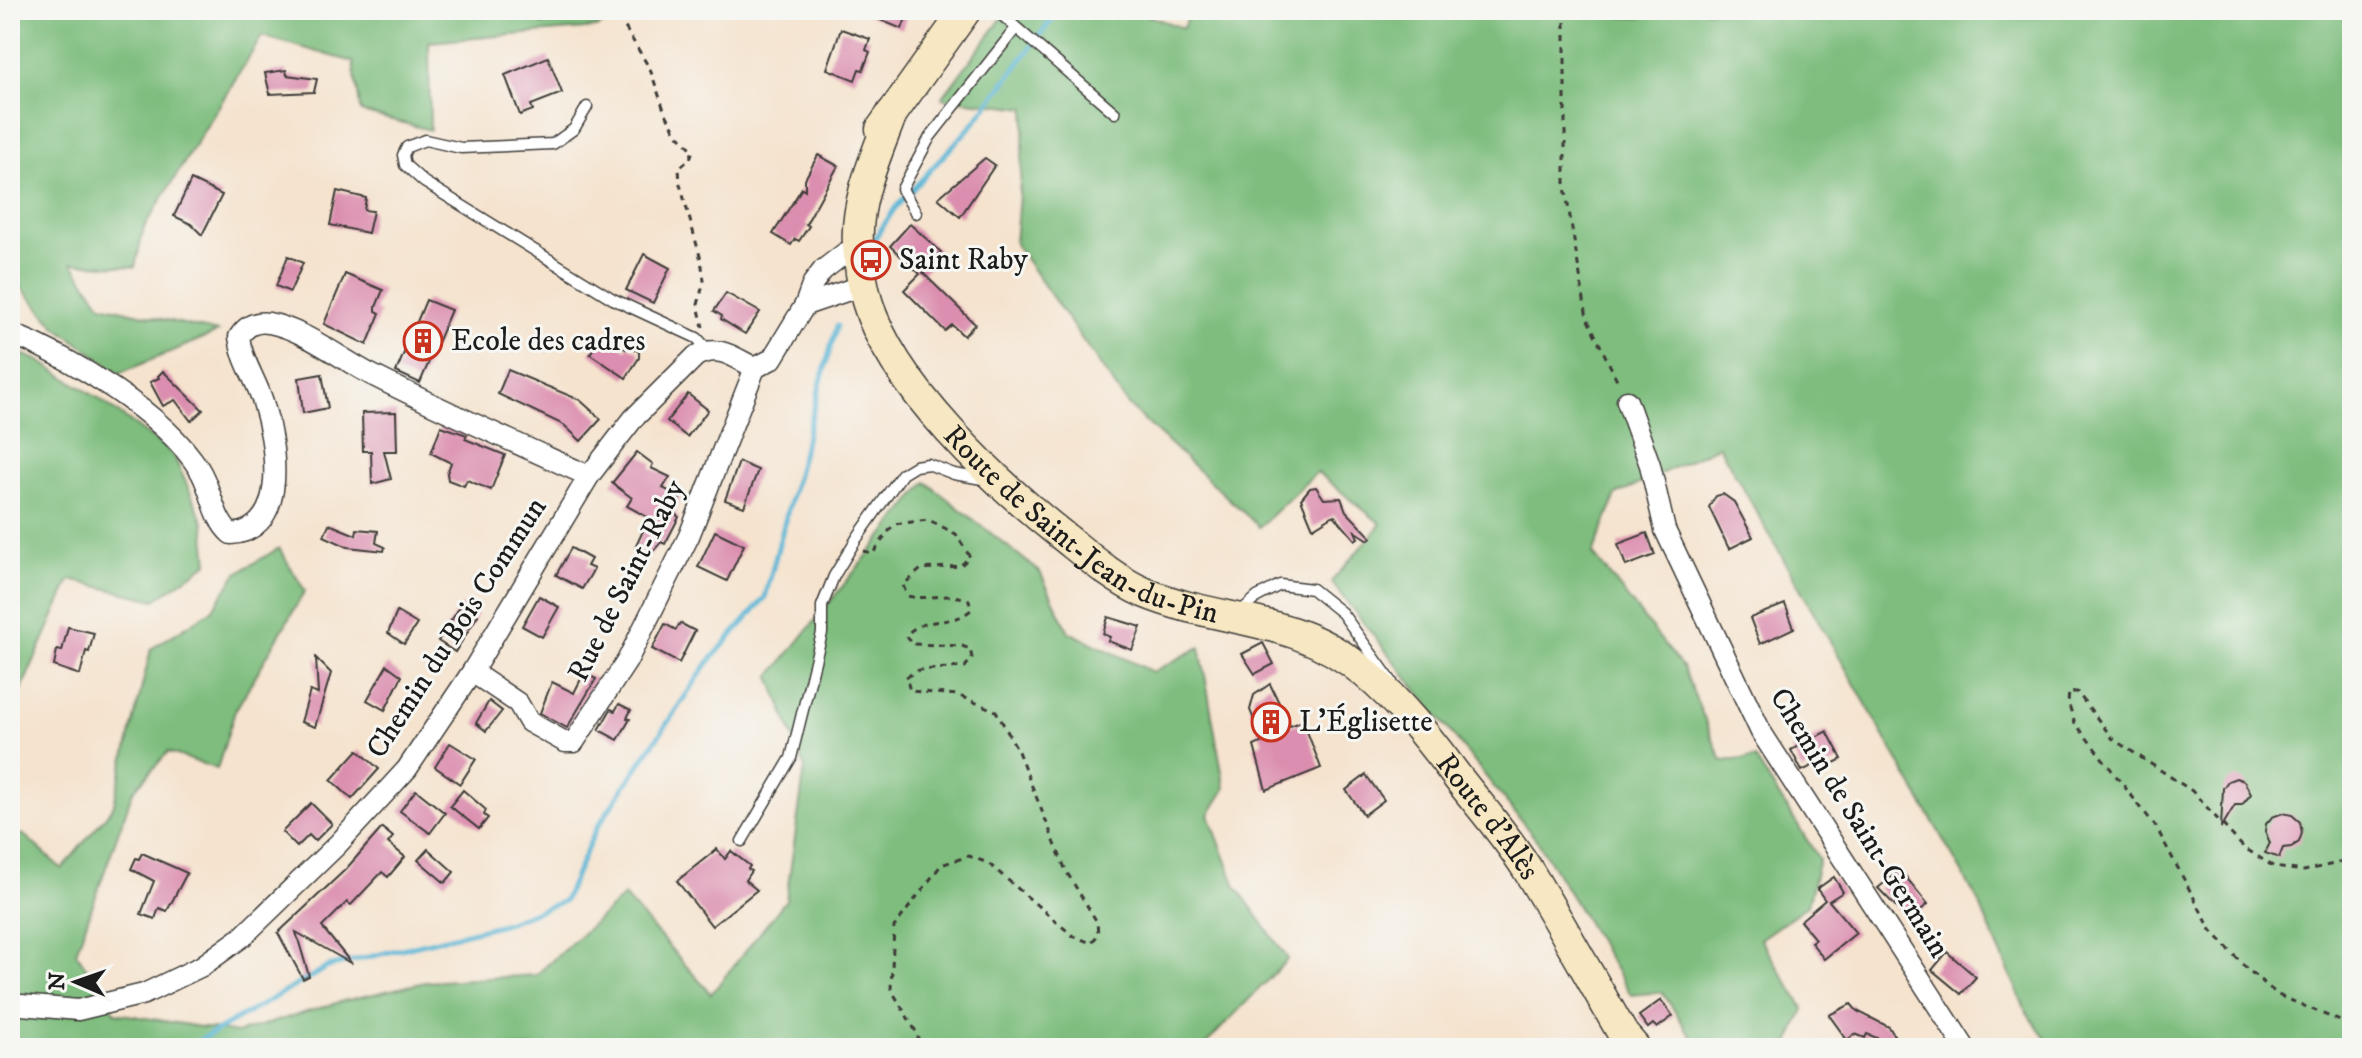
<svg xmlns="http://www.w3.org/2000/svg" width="2362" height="1058" viewBox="0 0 2362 1058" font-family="'IM FELL DW Pica',serif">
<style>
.forest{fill:#7ebd7e;stroke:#4d6c4d;stroke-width:2}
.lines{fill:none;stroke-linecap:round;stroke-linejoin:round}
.stream{stroke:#55b3d3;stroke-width:5}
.building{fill:#db8eaf}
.service-casing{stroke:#3d3a37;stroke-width:13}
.minor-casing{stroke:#3d3a37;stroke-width:23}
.secondary-casing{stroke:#3d3a37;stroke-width:33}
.path{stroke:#3d3a37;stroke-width:3;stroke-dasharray:6 6;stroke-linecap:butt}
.service{stroke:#fff;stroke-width:10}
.minor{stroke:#fff;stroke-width:20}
.secondary{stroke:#f7e8c3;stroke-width:30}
.labels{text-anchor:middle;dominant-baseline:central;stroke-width:6;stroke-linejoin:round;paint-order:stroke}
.poi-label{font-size:30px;fill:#1c1c1c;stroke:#f6f6f2;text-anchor:start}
.street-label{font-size:30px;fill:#1c1c1c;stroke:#f6f6f2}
</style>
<rect width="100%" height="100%" fill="#f6f6f2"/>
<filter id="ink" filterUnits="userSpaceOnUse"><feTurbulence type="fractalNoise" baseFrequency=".0125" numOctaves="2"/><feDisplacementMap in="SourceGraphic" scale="16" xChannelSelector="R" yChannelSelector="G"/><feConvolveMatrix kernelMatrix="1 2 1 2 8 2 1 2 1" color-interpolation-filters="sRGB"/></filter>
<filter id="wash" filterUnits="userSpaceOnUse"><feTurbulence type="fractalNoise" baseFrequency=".006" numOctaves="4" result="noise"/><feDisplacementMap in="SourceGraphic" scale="32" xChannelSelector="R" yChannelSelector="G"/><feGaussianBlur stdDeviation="1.8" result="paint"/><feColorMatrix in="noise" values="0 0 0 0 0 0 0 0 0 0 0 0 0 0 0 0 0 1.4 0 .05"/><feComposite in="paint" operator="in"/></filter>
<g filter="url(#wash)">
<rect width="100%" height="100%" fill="#f5e3ce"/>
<!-- forest -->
<g class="forest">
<polygon points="10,10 630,10 596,28 429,42 430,130 361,112 353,62 262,36 144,228 135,267 72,263 102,305 218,332 120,373 56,327 22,288 10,281"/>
<polygon points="1008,10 1132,10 1183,28 1190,10 1558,10 1559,12 1641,18 1642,10 2352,10 2352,1048 2053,1048 2026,1011 1977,899 1719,446 1616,495 1593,554 1683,668 1722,761 1755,758 1819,859 1808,905 1760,939 1804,1009 1789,1044 1794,1048 1699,1048 1662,992 1631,995 1538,842 1331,582 1381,524 1317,472 1259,527 1129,406 1015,244 1026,108 942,98"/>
<polygon points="10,349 39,361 98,398 173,454 204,523 208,563 155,600 70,580 10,715"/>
<polygon points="926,482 1040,572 1069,632 1153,672 1200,647 1225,789 1209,815 1236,886 1288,959 1202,1048 10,1048 10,837 23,834 62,869 113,807 151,649 212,610 236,574 279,548 305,591 235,711 217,769 168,752 133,791 76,952 116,1013 237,1033 343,1001 425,982 536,975 624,896 711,994 786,900 805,768 770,677"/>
</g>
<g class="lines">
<!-- stream -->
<g class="stream">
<polyline points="870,246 895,208 974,123 1059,10"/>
<polyline points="10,1041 106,1048"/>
<polyline points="186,1048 328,967 503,924 564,901 596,829 707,664 765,598 820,385 837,326"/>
</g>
</g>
<g id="blocks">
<!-- building -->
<g class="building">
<polygon points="856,10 909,10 902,29"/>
<polygon points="841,29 870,39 866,50 870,52 863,70 859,69 855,80 827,69"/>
<polygon points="548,57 562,93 531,105 533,110 520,115 505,75"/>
<polygon points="286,70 287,75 317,79 314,92 270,94 265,73"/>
<polygon points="818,155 838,166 806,224 809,226 799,241 795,239 791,245 773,234 802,188 805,190 805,179"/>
<polygon points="985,158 995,165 960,217 938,198"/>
<polygon points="191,180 222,195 202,235 191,224 174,216"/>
<polygon points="337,191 366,198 364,210 373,211 368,233 330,225"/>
<polygon points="910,224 941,252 923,273 975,324 964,336 952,325 945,331 904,290 920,274 890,246"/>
<polygon points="644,254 670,268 653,303 626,290"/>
<polygon points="288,256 303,263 290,292 276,286"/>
<polygon points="345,274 383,290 376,307 376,311 380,313 367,345 324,324"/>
<polygon points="726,293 760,312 745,334 721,319 722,316 714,311"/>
<polygon points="426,300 451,310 420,383 396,372"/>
<polygon points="599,339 609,345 612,341 626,349 628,345 639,352 639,358 626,378 590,354"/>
<polygon points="508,370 580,400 601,419 581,441 564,425 498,394"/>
<polygon points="163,371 203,410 191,421 175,400 163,406 150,382 159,378 158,376"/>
<polygon points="322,374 328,408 303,413 299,378"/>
<polygon points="688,394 708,410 687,437 667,421"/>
<polygon points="396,412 397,451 384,451 391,479 372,484 371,451 363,451 362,413"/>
<polygon points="441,426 467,435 465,439 505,455 491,490 467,480 464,486 448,480 447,473 451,463 431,453"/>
<polygon points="637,452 653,464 651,468 670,477 663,488 680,497 675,514 679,517 665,544 661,542 650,555 635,548 649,518 627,506 632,498 612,483"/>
<polygon points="739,462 758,470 744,507 725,500"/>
<polygon points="1316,487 1324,499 1341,498 1346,511 1371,537 1369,540 1355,531 1358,538 1355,540 1334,515 1313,528 1301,499 1310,488"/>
<polygon points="1723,494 1734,502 1753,537 1729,549 1709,507 1716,496"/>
<polygon points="329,524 356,535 357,529 378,531 376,543 385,547 384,551 348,547 324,536"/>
<polygon points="715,531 744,545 727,581 698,567"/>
<polygon points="1647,533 1655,555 1626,566 1618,544"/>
<polygon points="571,548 591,559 587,566 594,569 582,589 556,575"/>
<polygon points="539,596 559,607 542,637 522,626"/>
<polygon points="1785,604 1794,628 1760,644 1750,618"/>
<polygon points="461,605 478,615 455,652 438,641"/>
<polygon points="397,612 417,624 404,644 388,633"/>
<polygon points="1108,617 1141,627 1132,650 1108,641 1110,637 1103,634"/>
<polygon points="680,623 695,631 679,663 652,649 665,624 676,630"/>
<polygon points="68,627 94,633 89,652 86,651 80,675 54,666 57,650 62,651"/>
<polygon points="1263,643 1274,664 1255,674 1242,654"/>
<polygon points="316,658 331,673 315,727 301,722 310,691 318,694"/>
<polygon points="387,665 402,676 385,710 367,700"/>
<polygon points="584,673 596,679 567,728 540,713 552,682 574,693"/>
<polygon points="1270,684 1290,726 1303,721 1321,768 1266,790 1254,746 1263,742 1250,710 1254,695"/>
<polygon points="489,701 502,711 486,731 476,723"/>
<polygon points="619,704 631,710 627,718 630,719 618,740 599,730 611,709 615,711"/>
<polygon points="1827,731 1842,759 1826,767 1822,761 1802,771 1791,750"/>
<polygon points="450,743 476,759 460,784 435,767"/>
<polygon points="358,750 379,769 352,799 331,780"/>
<polygon points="1366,775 1384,800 1364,815 1346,790"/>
<polygon points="2236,778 2244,781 2251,794 2242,805 2235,805 2221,828 2223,788 2228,781"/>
<polygon points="416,790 445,813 430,833 400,811"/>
<polygon points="463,790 486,810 484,815 488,818 479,829 450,806"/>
<polygon points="311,803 332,824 315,841 309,835 297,847 282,832"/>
<polygon points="2283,813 2292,815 2300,822 2302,833 2299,842 2291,847 2283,848 2279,858 2265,853 2270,843 2265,831 2266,824 2272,817"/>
<polygon points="382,828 393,837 388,843 405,857 388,877 382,872 351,905 347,902 322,927 352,964 296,932 309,976 303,979 278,933 346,869"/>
<polygon points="428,849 454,872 445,883 418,860"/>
<polygon points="717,849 725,859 731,851 750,866 748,869 751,871 745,880 757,890 712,926 677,881"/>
<polygon points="142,853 187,873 167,911 159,908 155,919 141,914 154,881 131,869 136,858 139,859"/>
<polygon points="1900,870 1928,904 1909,920 1878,888"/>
<polygon points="1834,877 1843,892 1829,901 1856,933 1824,959 1811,942 1815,939 1800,921 1825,900 1817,889"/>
<polygon points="1947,952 1976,977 1961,994 1932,970"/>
<polygon points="1661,1000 1673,1016 1657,1028 1653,1024 1648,1028 1639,1016"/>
<polygon points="1851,1004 1857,1011 1889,1027 1902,1048 1867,1034 1865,1038 1855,1034 1847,1040 1829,1015"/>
</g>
</g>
</g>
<g filter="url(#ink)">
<use href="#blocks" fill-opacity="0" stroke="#3d3a37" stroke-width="2"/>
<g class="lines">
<!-- service casing -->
<g class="service-casing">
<g id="service">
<polyline points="996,10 1115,113"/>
<polyline points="587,107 574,129 553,144 461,148 425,140 407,147 403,155 405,165 424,182 613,299 697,338 708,350"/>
<polyline points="916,213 902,189 930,137 1016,28"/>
<polyline points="1240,612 1257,597 1280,585 1312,589 1342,613 1392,682"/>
<polyline points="742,841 791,758 822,633 822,606 834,576 857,538 902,474 915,466 928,464 954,474 988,480"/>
</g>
</g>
<!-- minor casing -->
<g class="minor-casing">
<g id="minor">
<polyline points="805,305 849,290"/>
<path d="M 10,333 C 70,357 164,413 199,469 C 212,489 213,519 231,534 C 291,530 275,441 263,402 C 256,379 242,361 239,337 C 246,326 255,321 269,323 C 303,329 341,359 372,375 C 443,411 516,443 589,476 L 633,419 L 696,356 C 720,344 733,357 755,368 L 772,359 L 805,305 L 813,283 L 823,270 L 845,253"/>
<polyline points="1627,401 1650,465 1665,530 1761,732 1965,1048"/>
<polyline points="472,672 518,703 529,722 565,742 574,742 627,661 689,536 755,368"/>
<polyline points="10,1004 78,1010 144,994 202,966 242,937 338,844 407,769 472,672 589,476"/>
</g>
</g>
<!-- secondary casing -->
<g class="secondary-casing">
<g id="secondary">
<path id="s1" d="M 892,113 C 877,154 855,200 858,244 C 859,263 862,283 867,301 C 891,385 997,484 1064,537 C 1089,557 1114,579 1143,592 C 1222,625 1294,613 1365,673 C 1400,702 1428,738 1455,774 C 1478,804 1505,834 1526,867 C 1560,922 1591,979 1623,1034 L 1635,1048"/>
<polyline points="881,129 966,10"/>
</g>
</g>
<!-- path -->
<g class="path">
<path d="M 488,10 C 534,27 552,13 595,10"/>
<polyline points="596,10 612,14 620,19 650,69 664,110 677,134 693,150 690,159 679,168 680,184 701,260 704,280 698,305 703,327"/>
<polyline points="1565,10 1565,187 1587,318 1619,384"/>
<path d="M 863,551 L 873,553 L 894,524 L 929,520 L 956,534 L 970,557 L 960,566 L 921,569 L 903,585 L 907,596 C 931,601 947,591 969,600 L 971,610 C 950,628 927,614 906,635 L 911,644 L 962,646 L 970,649 L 972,658 L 965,667 L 919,670 L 906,677 L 910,691 L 957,695 L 996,711 L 1017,749 L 1066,871 L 1097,922 L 1098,935 L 1091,943 L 1073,936 L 988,863 L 969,856 L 941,865 L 894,927 L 891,989 L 918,1035 L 918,1048"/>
<polyline points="2352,853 2342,862 2304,871 2274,867 2243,847 2192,791 2113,739 2077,692 2069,692 2068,702 2075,723 2156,827 2211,930 2245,967 2278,995 2352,1026"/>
</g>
<!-- service -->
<use href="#service" class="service"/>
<!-- minor -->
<use href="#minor" class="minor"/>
<!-- secondary -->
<use href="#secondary" class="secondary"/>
</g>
</g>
<!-- icons -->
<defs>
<g id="bus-ring" transform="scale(2)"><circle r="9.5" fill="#f6f6f2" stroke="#c8321e" stroke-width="1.5"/><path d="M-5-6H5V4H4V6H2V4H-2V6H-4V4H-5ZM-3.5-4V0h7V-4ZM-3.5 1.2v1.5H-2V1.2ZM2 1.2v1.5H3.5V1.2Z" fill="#c8321e"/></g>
<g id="building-ring" transform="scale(2)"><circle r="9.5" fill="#f6f6f2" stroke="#c8321e" stroke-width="1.5"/><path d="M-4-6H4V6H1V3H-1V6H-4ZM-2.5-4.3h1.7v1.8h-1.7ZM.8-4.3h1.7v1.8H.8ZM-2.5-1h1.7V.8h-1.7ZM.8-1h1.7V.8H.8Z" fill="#c8321e"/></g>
</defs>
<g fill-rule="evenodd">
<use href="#bus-ring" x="871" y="260"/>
<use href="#building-ring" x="423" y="341"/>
<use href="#building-ring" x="1271" y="722"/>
</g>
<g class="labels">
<!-- poi labels -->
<g class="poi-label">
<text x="899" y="260">Saint Raby</text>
<text x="451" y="341">Ecole des cadres</text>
<text x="1299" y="722">L'Églisette</text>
</g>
<!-- street labels -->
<g class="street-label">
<text stroke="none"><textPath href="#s1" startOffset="514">Route de Saint-Jean-du-Pin</textPath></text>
<text transform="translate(627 581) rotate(-63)">Rue de Saint-Raby</text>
<text transform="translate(457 628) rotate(-57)">Chemin du Bois Commun</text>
<text stroke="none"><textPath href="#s1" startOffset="1030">Route d'Alès</textPath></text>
<text transform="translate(1859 823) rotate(58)">Chemin de Saint-Germain</text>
</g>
</g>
<!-- margin -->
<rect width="2362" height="1058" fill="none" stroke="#f6f6f2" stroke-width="40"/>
<!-- north arrow -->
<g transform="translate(76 982) rotate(272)" stroke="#f6f6f2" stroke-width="6" paint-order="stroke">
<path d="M0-6L14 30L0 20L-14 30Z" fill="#1c1c1c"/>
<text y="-12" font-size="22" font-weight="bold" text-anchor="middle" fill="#1c1c1c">N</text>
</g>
</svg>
